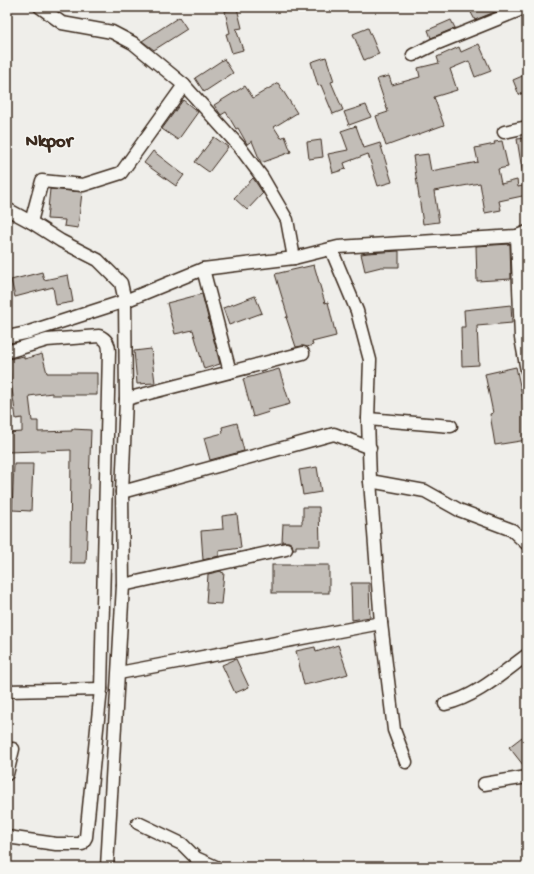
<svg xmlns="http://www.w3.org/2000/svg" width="534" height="874" viewBox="0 0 534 874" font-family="'Gochi Hand',sans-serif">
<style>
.building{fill:#c2bdb7;stroke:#3b2a1e}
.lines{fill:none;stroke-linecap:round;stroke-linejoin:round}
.minor-casing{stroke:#3b2a1e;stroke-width:15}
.minor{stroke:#f6f6f2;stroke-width:12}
.labels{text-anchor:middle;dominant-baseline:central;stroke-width:3;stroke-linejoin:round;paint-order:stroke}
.district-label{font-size:19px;font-weight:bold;fill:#3b2a1e;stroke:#f6f6f2}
</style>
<rect width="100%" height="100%" fill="#efeeea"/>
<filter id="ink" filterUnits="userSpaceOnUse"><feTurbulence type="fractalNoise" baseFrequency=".025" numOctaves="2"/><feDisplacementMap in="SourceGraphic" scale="8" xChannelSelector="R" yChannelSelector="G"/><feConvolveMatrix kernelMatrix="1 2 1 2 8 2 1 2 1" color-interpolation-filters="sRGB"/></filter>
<g filter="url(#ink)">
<!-- building -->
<g class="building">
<polygon points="468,7 507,7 475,20"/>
<polygon points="237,8 242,28 236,29 243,50 232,53 226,34 230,33 225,11"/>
<polygon points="179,17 187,29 154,50 142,41"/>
<polygon points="451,20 455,28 431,38 428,30"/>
<polygon points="368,28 379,54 364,60 353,34"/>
<polygon points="479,44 491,71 475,77 469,61 450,69 457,90 434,97 444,125 386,146 376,116 388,112 377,79 389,76 392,85 420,77 418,68 439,63 437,57 459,47 461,52"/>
<polygon points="326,57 334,81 331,82 343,110 333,114 321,85 318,86 311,62"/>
<polygon points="224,59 233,73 204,92 195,78"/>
<polygon points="527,74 527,91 519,95 513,80"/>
<polygon points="278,83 297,113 274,127 281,138 285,136 291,152 261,163 252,141 247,144 238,128 236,129 226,112 221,115 214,105 245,86 253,98"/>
<polygon points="183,100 198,112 178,140 162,129"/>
<polygon points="366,105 371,117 349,125 344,112"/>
<polygon points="356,126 364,148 380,143 392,182 378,186 368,154 344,163 346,169 333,173 328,154 348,150 341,131"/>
<polygon points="214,137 228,147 209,172 195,162"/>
<polygon points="527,138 527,176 523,176 517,139"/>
<polygon points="321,140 323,157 309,159 307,142"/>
<polygon points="502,141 508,167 498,169 501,184 517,180 518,187 527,185 527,195 499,201 501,210 485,213 480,183 434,191 439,222 423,224 413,156 428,154 431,171 478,162 475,148 495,144 494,142"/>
<polygon points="153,151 184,175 176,186 144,163"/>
<polygon points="253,178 263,193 247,210 234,198"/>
<polygon points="50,189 82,192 78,228 64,226 65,220 47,219"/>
<polygon points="510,244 511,279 477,281 476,246"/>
<polygon points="399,251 399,267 381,267 365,271 361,254 368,253"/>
<polygon points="314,265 325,303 328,302 336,336 312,342 313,345 307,347 302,346 296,347 286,317 288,317 275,274"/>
<polygon points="42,272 44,280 68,275 73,302 56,305 53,287 15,297 11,280"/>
<polygon points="202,294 220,364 204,369 193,330 175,334 167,303"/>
<polygon points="255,296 262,313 229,325 223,308"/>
<polygon points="511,305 512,323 477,326 479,365 462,366 461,327 465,327 464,310"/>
<polygon points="151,349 155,383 137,384 134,351"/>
<polygon points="42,354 47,373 97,373 97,395 52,395 52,393 29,396 32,421 38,421 38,432 72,431 72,429 91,430 86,563 70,563 71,450 7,452 7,433 22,432 22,418 16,419 8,359 24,356 24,359"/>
<polygon points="516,367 525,409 527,409 527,440 495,445 490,414 493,413 485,374"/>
<polygon points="279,369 290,404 268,410 269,412 253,417 243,379"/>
<polygon points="237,423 244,451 210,460 204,438 223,433 222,427"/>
<polygon points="14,464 33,464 31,511 12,510"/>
<polygon points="317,467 321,492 303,495 299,470"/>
<polygon points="303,507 319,507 320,546 296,546 296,549 293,549 292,544 289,542 282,542 283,524 302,524 302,520 303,520"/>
<polygon points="237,514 241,548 219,551 219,556 203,560 201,531 223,529 222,516"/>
<rect x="272" y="565" width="57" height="28"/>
<polygon points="221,571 221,572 224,573 221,604 206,603 208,574"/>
<polygon points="351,583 369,583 370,617 352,620"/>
<polygon points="338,645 348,674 331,679 304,685 296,651 315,647 316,652"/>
<polygon points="236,659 249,687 235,693 222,665"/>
<polygon points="522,737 527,743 527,770 509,747"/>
</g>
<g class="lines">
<!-- minor casing -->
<g class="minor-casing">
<g id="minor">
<polyline points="40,7 62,23 112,32 133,43 184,85 239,146 262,177 287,220 294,258"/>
<polyline points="413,55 433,45 527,7"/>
<polyline points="504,132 527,127"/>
<polyline points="7,209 31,222 61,241 98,260 121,283 125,301 126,399 122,492 123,585 107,867"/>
<polyline points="31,222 42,181 83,185 121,173 184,85"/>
<polyline points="517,236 521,338 527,371"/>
<polyline points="331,249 357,311 370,360 368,419 370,481 381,623 394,730 406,762"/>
<polyline points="203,269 230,372"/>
<polyline points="7,337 26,333 125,301 203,269 294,258 338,247 517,236 527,232"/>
<path d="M 7,352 L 47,340 L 99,336 C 106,339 109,343 109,351 L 101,689 L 86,837 L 82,844 L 56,844 L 7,837"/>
<polyline points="126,399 303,353"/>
<polyline points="368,419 451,426"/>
<polyline points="370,481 425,491 459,510 512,530 527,544"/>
<polyline points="122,492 334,434 370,448"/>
<polyline points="123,585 286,549"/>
<polyline points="119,673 381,623"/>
<polyline points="7,691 101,689"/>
<path d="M 445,704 C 476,697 501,674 527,655"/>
<polyline points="7,774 13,749"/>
<polyline points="484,784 527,777"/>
<polyline points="138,823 182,844 196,858 216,867"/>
</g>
</g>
<!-- minor -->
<use href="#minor" class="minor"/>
</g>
</g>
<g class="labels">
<!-- district labels -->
<g class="district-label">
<text x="49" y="142">Nkpor</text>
</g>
</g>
<!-- margin -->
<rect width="534" height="874" fill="none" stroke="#f6f6f2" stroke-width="24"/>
<rect x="12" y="12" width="510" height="850" fill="none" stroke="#3b2a1e" stroke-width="1.5" filter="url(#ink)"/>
</svg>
